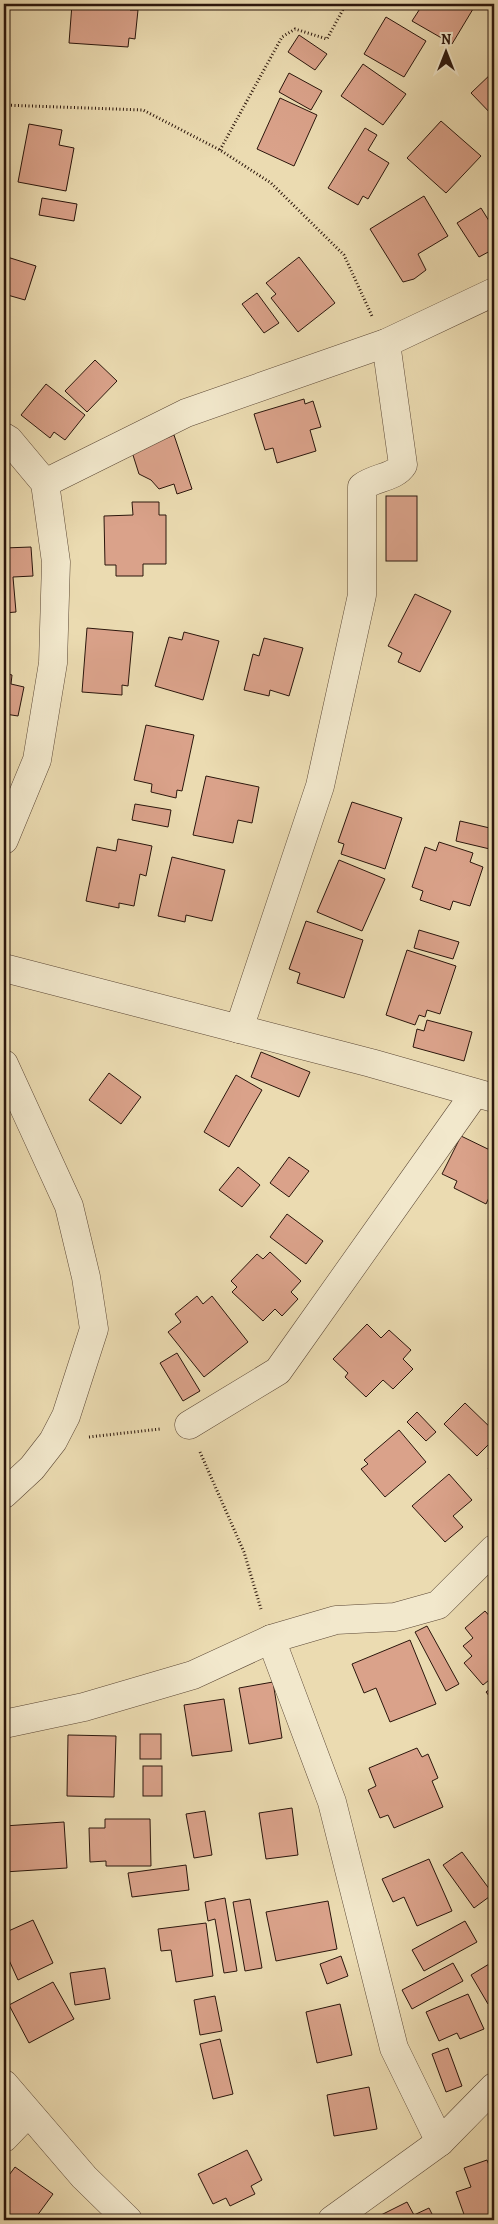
<svg xmlns="http://www.w3.org/2000/svg" width="498" height="2224" viewBox="0 0 498 2224" font-family="Alegreya,serif">
<style>
.building{fill:#daa28a;stroke:#2b160c}
.lines{fill:none;stroke-linecap:round;stroke-linejoin:round}
.minor-casing{stroke:#5b4735;stroke-width:29}
.path{stroke:#2b160c;stroke-width:3;stroke-dasharray:1 2.5;stroke-linecap:butt}
.minor{stroke:#f2e8cc;stroke-width:28}
</style>
<rect width="100%" height="100%" fill="#ebdbb1"/>
<filter id="stains"><feTurbulence type="fractalNoise" baseFrequency=".004" numOctaves="4"/><feColorMatrix values="0 0 0 0 .2 0 0 0 0 .09 0 0 0 0 .02 0 0 0 .5 -.17"/></filter>
<radialGradient id="worn" r=".72"><stop offset=".6" stop-color="#630" stop-opacity="0"/><stop offset="1" stop-color="#630" stop-opacity=".3"/></radialGradient>
<!-- building -->
<g class="building">
<polygon points="72,4 131,4 130,10 138,10 135,39 129,38 128,47 69,43"/>
<polygon points="423,4 476,4 452,44 412,21"/>
<polygon points="386,17 426,41 404,77 364,54"/>
<polygon points="299,35 327,54 315,70 288,52"/>
<polygon points="363,64 406,94 383,125 341,96"/>
<polygon points="494,71 494,117 471,93"/>
<polygon points="289,73 322,91 311,110 279,92"/>
<polygon points="280,98 317,115 294,166 257,149"/>
<polygon points="441,121 481,156 446,193 407,158"/>
<polygon points="29,124 62,130 59,145 74,148 66,191 18,182"/>
<polygon points="365,128 377,135 368,150 389,163 368,199 363,196 358,205 328,188"/>
<polygon points="424,196 448,236 418,254 426,270 414,279 403,282 370,229"/>
<polygon points="42,198 77,204 74,221 39,215"/>
<polygon points="481,208 494,229 494,254 492,250 479,257 457,223"/>
<polygon points="4,256 36,266 25,300 4,294"/>
<polygon points="299,257 335,303 298,332 271,298 276,294 266,283"/>
<polygon points="257,293 279,323 264,333 242,304"/>
<polygon points="95,360 117,381 87,412 65,391"/>
<polygon points="46,384 85,415 65,440 54,432 50,438 21,415"/>
<polygon points="304,399 305,404 313,401 321,427 310,430 316,451 277,463 273,448 265,450 254,414"/>
<polygon points="174,435 192,489 177,494 174,484 159,489 151,480 139,474 132,452"/>
<rect x="386" y="496" width="31" height="65"/>
<polygon points="132,502 159,502 159,515 166,515 166,564 143,564 143,576 116,576 116,565 105,565 104,516 133,515"/>
<polygon points="31,547 33,576 13,577 16,612 4,613 4,548"/>
<polygon points="415,594 451,611 420,672 398,662 402,653 388,646"/>
<polygon points="87,628 133,632 128,686 122,685 122,695 82,692"/>
<polygon points="184,632 219,641 203,700 155,686 169,637 182,640"/>
<polygon points="264,638 303,648 289,696 270,690 269,696 244,690 253,654 259,656"/>
<polygon points="4,673 12,675 11,684 24,687 18,716 5,714 4,719"/>
<polygon points="146,725 194,735 182,791 177,790 176,798 151,792 152,784 134,780"/>
<polygon points="206,776 259,787 252,823 238,820 233,843 193,835"/>
<polygon points="352,802 402,818 385,869 341,854 344,844 338,842"/>
<polygon points="135,804 171,810 168,827 132,820"/>
<polygon points="460,821 494,829 494,850 456,841"/>
<polygon points="118,839 152,846 146,876 140,874 134,906 119,903 119,908 86,901 97,847 116,851"/>
<polygon points="439,842 473,853 470,862 483,867 470,906 453,901 450,910 420,900 423,891 412,887 425,847 436,851"/>
<polygon points="172,857 225,870 212,921 186,915 185,922 158,916"/>
<polygon points="339,860 385,879 362,931 317,912"/>
<polygon points="306,921 363,940 344,998 297,983 300,973 289,969"/>
<polygon points="419,930 459,942 453,959 414,948"/>
<polygon points="407,950 456,966 440,1014 427,1010 425,1017 419,1015 415,1025 386,1015"/>
<polygon points="427,1020 472,1032 464,1061 413,1047 417,1029 424,1031"/>
<polygon points="261,1052 310,1072 299,1097 251,1077"/>
<polygon points="109,1073 141,1097 121,1124 89,1100"/>
<polygon points="236,1075 262,1090 229,1147 204,1132"/>
<polygon points="461,1136 494,1152 494,1187 486,1204 454,1188 457,1181 442,1174"/>
<polygon points="289,1157 309,1171 289,1197 270,1183"/>
<polygon points="238,1167 260,1185 242,1207 219,1190"/>
<polygon points="287,1214 323,1241 306,1264 270,1237"/>
<polygon points="270,1252 301,1281 291,1292 298,1299 282,1316 275,1309 263,1321 232,1292 237,1287 231,1281 257,1254 263,1259"/>
<polygon points="197,1296 203,1304 212,1296 248,1342 204,1377 168,1332 181,1322 175,1314"/>
<polygon points="367,1324 381,1338 389,1330 411,1350 403,1359 413,1369 393,1389 383,1380 366,1397 345,1377 348,1373 333,1359"/>
<polygon points="177,1353 200,1391 183,1401 160,1363"/>
<polygon points="465,1403 494,1431 494,1439 477,1456 444,1424"/>
<polygon points="417,1412 436,1432 426,1441 407,1422"/>
<polygon points="399,1430 426,1462 385,1497 361,1469 368,1464 364,1460"/>
<polygon points="494,1461 494,1474 488,1469"/>
<polygon points="449,1474 472,1500 453,1516 463,1527 445,1542 412,1506"/>
<polygon points="485,1611 493,1620 494,1619 494,1676 483,1685 464,1663 472,1656 463,1646 473,1638 465,1628"/>
<polygon points="427,1626 459,1684 446,1691 415,1632"/>
<polygon points="410,1640 436,1704 390,1722 376,1688 364,1693 352,1664"/>
<polygon points="273,1682 282,1738 249,1744 239,1688"/>
<polygon points="494,1686 494,1702 486,1692"/>
<polygon points="224,1699 232,1751 192,1756 184,1705"/>
<rect x="140" y="1734" width="21" height="25"/>
<polygon points="68,1735 116,1736 114,1797 67,1796"/>
<polygon points="417,1748 422,1757 428,1754 438,1778 432,1781 443,1807 394,1828 388,1815 380,1818 368,1790 376,1786 369,1768"/>
<rect x="143" y="1766" width="19" height="30"/>
<polygon points="292,1808 298,1855 266,1859 259,1813"/>
<polygon points="205,1811 212,1855 194,1858 186,1814"/>
<polygon points="105,1819 150,1819 151,1866 106,1866 106,1861 90,1862 89,1828 105,1828"/>
<polygon points="64,1822 67,1868 4,1872 4,1826"/>
<polygon points="462,1852 493,1894 474,1908 443,1865"/>
<polygon points="429,1859 452,1911 417,1926 404,1897 393,1902 382,1879"/>
<polygon points="186,1865 189,1890 132,1897 128,1873"/>
<polygon points="225,1898 237,1971 224,1973 215,1919 208,1921 205,1902"/>
<polygon points="250,1899 262,1968 245,1971 233,1902"/>
<polygon points="328,1901 337,1949 276,1961 266,1912"/>
<polygon points="33,1920 53,1963 18,1980 4,1949 4,1933"/>
<polygon points="465,1921 477,1942 424,1971 412,1950"/>
<polygon points="206,1923 213,1976 176,1982 171,1950 161,1951 158,1929"/>
<polygon points="341,1956 348,1976 327,1984 320,1964"/>
<polygon points="494,1961 494,2000 488,2004 471,1975"/>
<polygon points="453,1963 463,1981 412,2009 402,1990"/>
<polygon points="105,1968 110,1999 75,2005 70,1973"/>
<polygon points="53,1982 74,2019 29,2043 9,2005"/>
<polygon points="468,1994 484,2029 460,2039 457,2033 439,2041 426,2012"/>
<polygon points="215,1996 222,2031 200,2035 194,2000"/>
<polygon points="340,2004 352,2055 317,2063 306,2012"/>
<polygon points="220,2039 233,2094 213,2099 200,2044"/>
<polygon points="448,2048 462,2086 446,2092 432,2054"/>
<polygon points="369,2087 377,2129 334,2136 327,2095"/>
<polygon points="247,2150 262,2180 251,2186 255,2194 230,2206 226,2198 213,2204 198,2174"/>
<polygon points="487,2160 494,2178 494,2220 466,2220 456,2192 471,2187 464,2168"/>
<polygon points="15,2167 53,2194 34,2220 4,2220 4,2182"/>
<polygon points="407,2202 414,2215 429,2208 435,2220 381,2220 379,2216"/>
</g>
<g class="lines">
<!-- minor casing -->
<g class="minor-casing">
<g id="minor">
<polyline points="4,437 9,440 45,483 56,562 53,663 37,760 4,840"/>
<polyline points="45,483 186,413 386,343 494,292"/>
<polyline points="4,968 371,1063 494,1098"/>
<path d="M 239,1029 L 320,786 L 362,595 L 362,487 C 374,477 395,478 403,465 L 386,343"/>
<polyline points="4,1064 69,1206 86,1277 94,1329 66,1416 53,1441 32,1468 4,1494"/>
<polyline points="189,1425 278,1371 475,1093"/>
<polyline points="271,1639 332,1802 394,2048 440,2142"/>
<polyline points="4,1724 84,1707 193,1675 271,1639 336,1620 395,1617 438,1605 494,1549"/>
<polyline points="4,2084 84,2177 128,2220"/>
<polyline points="4,2138 27,2114"/>
<polyline points="332,2220 440,2142 494,2087"/>
</g>
</g>
<!-- path -->
<g class="path">
<polyline points="4,105 143,110 220,150 271,183 344,255 372,316"/>
<polyline points="220,150 282,37 295,29 327,39 346,4"/>
<polyline points="89,1437 160,1429"/>
<polyline points="200,1452 244,1552 261,1609"/>
</g>
<!-- minor -->
<use href="#minor" class="minor"/>
</g>
<!-- margin -->
<rect width="498" height="2224" fill="none" stroke="#ebdbb1" stroke-width="20"/>
<rect x="5" y="5" width="488" height="2214" fill="none" stroke="#2b160c" stroke-width="2.5"/>
<rect x="10" y="10" width="478" height="2204" fill="none" stroke="#2b160c"/>
<!-- north arrow -->
<g transform="translate(446 52)" stroke="#f2e8cc" stroke-width="4" paint-order="stroke">
<path d="M0-4L9 19L0 12L-9 19Z" fill="#2b160c"/>
<text y="-8" font-size="14" font-weight="bold" text-anchor="middle" fill="#2b160c">N</text>
</g>
<rect width="100%" height="100%" filter="url(#stains)"/>
<rect width="100%" height="100%" fill="url(#worn)"/>
</svg>
